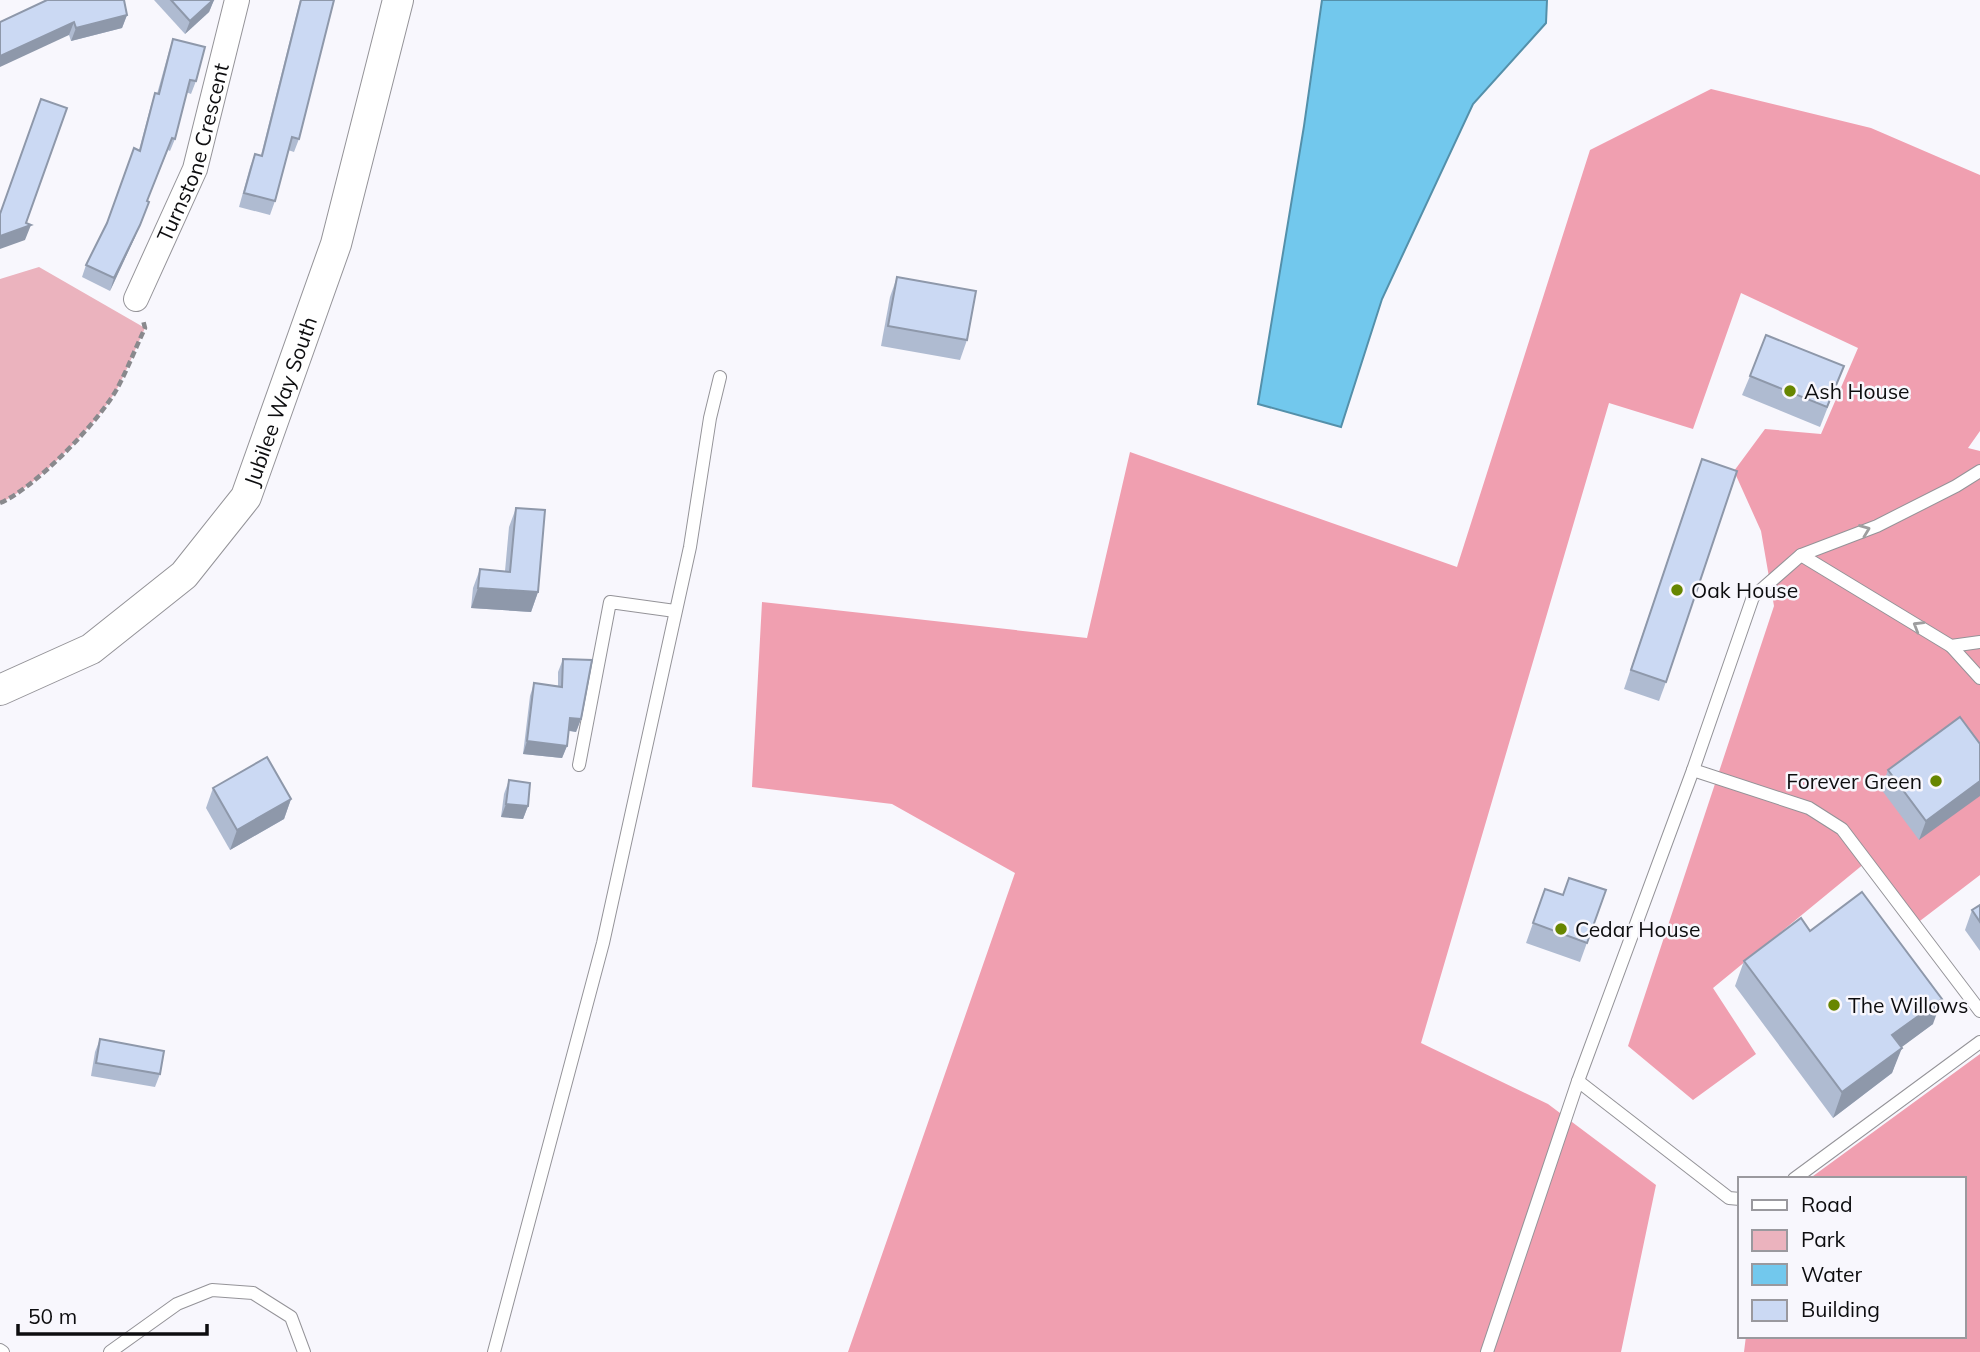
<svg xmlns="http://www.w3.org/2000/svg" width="1980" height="1352" viewBox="0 0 1980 1352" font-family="Mulish,sans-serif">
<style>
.green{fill:#ebb3be}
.forest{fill:#f09fb0}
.water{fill:#72c8ed;stroke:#5490aa;stroke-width:2}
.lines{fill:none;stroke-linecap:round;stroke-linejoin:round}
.service-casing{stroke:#949398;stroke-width:14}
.minor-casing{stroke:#949398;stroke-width:26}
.tertiary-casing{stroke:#949398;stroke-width:32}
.path{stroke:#89898d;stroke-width:4.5;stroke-dasharray:7 3.5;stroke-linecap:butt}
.service{stroke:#fff;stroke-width:12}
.minor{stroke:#fff;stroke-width:24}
.tertiary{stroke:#fff;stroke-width:30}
.wall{fill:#afbbd1}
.shaded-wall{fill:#8e98aa}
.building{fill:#cbd9f3;stroke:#8e98aa;stroke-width:2}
.oneway{stroke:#9e9e9f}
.poi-dot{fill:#678600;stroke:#f8f7fd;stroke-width:2.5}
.labels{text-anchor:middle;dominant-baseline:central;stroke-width:5;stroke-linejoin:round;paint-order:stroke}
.street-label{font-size:21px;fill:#0d0d0f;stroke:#f8f7fd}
.poi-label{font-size:21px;fill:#0d0d0f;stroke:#f8f7fd;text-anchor:start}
</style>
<rect width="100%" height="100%" fill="#f8f7fd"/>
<!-- green -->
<path class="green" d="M 39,267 L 145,328 C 136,347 128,368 118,387 C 100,421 35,488 0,503 L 0,279 Z"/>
<!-- forest -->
<g class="forest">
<polygon points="1711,89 1871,128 1980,175 1980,431 1968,448 1980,451 1980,875 1912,927 1865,863 1713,988 1756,1054 1693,1100 1628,1046 1774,606 1761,531 1734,471 1765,429 1821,434 1858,348 1741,293 1693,429 1609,403 1421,1043 1548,1104 1656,1185 1621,1352 848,1352 1015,873 892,804 752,787 762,602 1087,638 1130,452 1457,567 1590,150"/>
<polygon points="1980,1054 1980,1352 1744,1352 1746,1336 1964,1336 1964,1179 1809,1179"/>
</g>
<!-- water -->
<polygon class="water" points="1322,0 1547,0 1546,23 1473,104 1382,299 1341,427 1258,404 1304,126"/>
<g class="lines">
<!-- service casing -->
<g class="service-casing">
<g id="service">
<polyline points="1801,555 1951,646 1980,642"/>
<polyline points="1951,646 1980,678"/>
<polyline points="579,765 610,602 675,611"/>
<polyline points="1693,770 1809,808 1842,829 1980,1011"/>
<polyline points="1578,1081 1729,1198 1740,1199"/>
<polyline points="1794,1179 1980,1042"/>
<polyline points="0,1350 3,1352"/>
<polyline points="110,1352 177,1304 212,1290 253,1293 291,1317 304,1352"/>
<polyline points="494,1352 603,943 690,547 710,418 720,377"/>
<polyline points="1487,1352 1578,1081 1693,770 1753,597 1801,555 1877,526 1956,486 1980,471"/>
</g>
</g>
<!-- minor casing -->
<g class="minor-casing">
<g id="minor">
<path id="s1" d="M 136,299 L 195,169 L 237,0"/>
</g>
</g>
<!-- tertiary casing -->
<g class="tertiary-casing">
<g id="tertiary">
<path id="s2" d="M 0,690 L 91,649 L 184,575 L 246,497 L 336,244 L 398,0"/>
</g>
</g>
<!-- path -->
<path class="path" d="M 0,503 C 35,488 100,421 118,387 C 128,368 136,347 145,328 L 143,320"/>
<!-- service -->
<use href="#service" class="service"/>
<!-- minor -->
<use href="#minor" class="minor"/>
<!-- tertiary -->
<use href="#tertiary" class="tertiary"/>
</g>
<!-- wall -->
<g class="wall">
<polygon points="47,0 127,15 122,28 71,41 69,35"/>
<polygon points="154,0 214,0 209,12 185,34"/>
<polygon points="300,0 334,0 299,139 294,152 288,150 275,201 270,215 239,207 250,167 255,154 261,155"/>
<polygon points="173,39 196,81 191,94 186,92 175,139 170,151 168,150 147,201 135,237 110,291 82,277 86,265 107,223 139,150 151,105 155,93 157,94 169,51"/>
<polygon points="897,277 967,340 960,360 881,346 890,297"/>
<polygon points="1844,366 1820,427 1742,395 1750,376"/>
<polygon points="1695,479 1666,682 1659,701 1624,689"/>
<polygon points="516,508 538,592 531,612 471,608 473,588 480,569 505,571 509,527"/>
<polygon points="563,659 581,719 576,732 569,731 567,746 562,758 523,754 530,696 534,683 558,686 558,672"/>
<polygon points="1980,744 1919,840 1881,789 1888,770"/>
<polygon points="509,780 528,806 523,819 501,817 504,794"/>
<polygon points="213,788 291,799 284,819 230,850 206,808"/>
<polygon points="1545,889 1563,895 1606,890 1580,962 1526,943"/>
<polygon points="1980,905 1980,951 1965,930 1972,910"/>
<polygon points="1810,931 1933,1024 1901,1047 1892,1073 1833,1118 1735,986 1744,961"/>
<polygon points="100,1039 160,1074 155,1087 91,1076 95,1052"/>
</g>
<!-- shaded-wall -->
<g class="shaded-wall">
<polygon points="213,0 214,0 209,12 185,34 190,21"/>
<polygon points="127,15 122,28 71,41 76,28"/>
<polygon points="74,22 69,35 0,67 0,56"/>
<polygon points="149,202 135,237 110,291 114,278"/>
<polygon points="31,225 25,240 0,249 0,236"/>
<polygon points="478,588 538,592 531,612 471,608"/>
<polygon points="570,718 581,719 576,732 566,730"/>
<polygon points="527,741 567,746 562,758 523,754"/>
<polygon points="1980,781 1980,796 1919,840 1926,821"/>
<polygon points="291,799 284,819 230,850 237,830"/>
<polygon points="506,804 528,806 523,819 501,817"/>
<polygon points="1942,999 1933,1024 1883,1061 1892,1035"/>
<polygon points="1902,1048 1892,1073 1833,1118 1842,1092"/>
</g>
<!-- building -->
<g class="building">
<polygon points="47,0 124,0 127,15 76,28 74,22 0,56 0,22"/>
<polygon points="171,0 213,0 190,21"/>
<polygon points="301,0 334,0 299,139 292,137 275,201 244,193 255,154 262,156"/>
<polygon points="173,39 205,47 196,81 190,80 175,139 172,138 147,201 149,202 140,225 114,278 86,265 107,223 134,148 140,151 155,93 159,94"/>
<polygon points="41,99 67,108 26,223 31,225 0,236 0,214"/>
<polygon points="897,277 976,291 967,340 888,326"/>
<polygon points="1766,335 1844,366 1827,407 1750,376"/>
<polygon points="1702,459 1737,471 1666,682 1631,670"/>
<polygon points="516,508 545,510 538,592 478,588 480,569 510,572"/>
<polygon points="563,659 592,660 581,719 570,718 567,746 527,741 534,683 562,687"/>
<polygon points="1960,717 1980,744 1980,781 1926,821 1888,770"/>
<polygon points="267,757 291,799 237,830 213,788"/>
<polygon points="509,780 530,783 528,806 506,804"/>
<polygon points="1569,878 1606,890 1587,943 1533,923 1545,889 1563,895"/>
<polygon points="1862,892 1942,999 1892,1035 1902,1048 1842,1092 1744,961 1801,918 1810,931"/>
<polygon points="1980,905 1980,922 1972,910"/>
<polygon points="100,1039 164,1051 160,1074 96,1063"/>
</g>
<!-- one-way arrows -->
<defs><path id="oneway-chevron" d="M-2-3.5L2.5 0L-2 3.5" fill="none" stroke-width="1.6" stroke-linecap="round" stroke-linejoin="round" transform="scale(1.75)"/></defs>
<g class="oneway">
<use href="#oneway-chevron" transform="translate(1865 530) rotate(-21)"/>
<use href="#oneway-chevron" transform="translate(1918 626) rotate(-149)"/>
</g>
<!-- markers -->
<g class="poi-dot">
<circle cx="1790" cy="391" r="7"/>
<circle cx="1677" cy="590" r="7"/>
<circle cx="1936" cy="781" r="7"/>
<circle cx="1561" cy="929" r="7"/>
<circle cx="1834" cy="1005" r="7"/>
</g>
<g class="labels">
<!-- street labels -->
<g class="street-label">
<text stroke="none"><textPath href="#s1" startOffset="158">Turnstone Crescent</textPath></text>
<text stroke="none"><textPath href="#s2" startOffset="420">Jubilee Way South</textPath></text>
</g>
<!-- poi labels -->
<g class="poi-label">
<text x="1804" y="391">Ash House</text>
<text x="1691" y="590">Oak House</text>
<text x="1922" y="781" text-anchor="end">Forever Green</text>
<text x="1575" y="929">Cedar House</text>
<text x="1848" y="1005">The Willows</text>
</g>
</g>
<!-- legend -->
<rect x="1738" y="1177" width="228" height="161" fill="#f8f7fd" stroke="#9a999e" stroke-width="2"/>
<rect x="1752" y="1200" width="35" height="10" fill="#ffffff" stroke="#9a999e" stroke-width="2"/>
<text x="1801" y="1212" font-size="21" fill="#0d0d0f">Road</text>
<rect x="1752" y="1230" width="35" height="21" fill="#ebb3be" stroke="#9a999e" stroke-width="2"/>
<text x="1801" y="1247" font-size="21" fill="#0d0d0f">Park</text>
<rect x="1752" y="1264" width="35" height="21" fill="#72c8ed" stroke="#9a999e" stroke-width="2"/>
<text x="1801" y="1282" font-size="21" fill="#0d0d0f">Water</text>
<rect x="1752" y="1300" width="35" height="21" fill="#cbd9f3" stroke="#9a999e" stroke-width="2"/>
<text x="1801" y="1317" font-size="21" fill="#0d0d0f">Building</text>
<!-- scale -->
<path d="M18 1324v10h189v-10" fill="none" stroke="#0d0d0f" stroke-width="3.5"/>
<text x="28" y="1324" font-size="21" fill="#0d0d0f" stroke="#f8f7fd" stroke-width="5" paint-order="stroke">50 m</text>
</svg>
